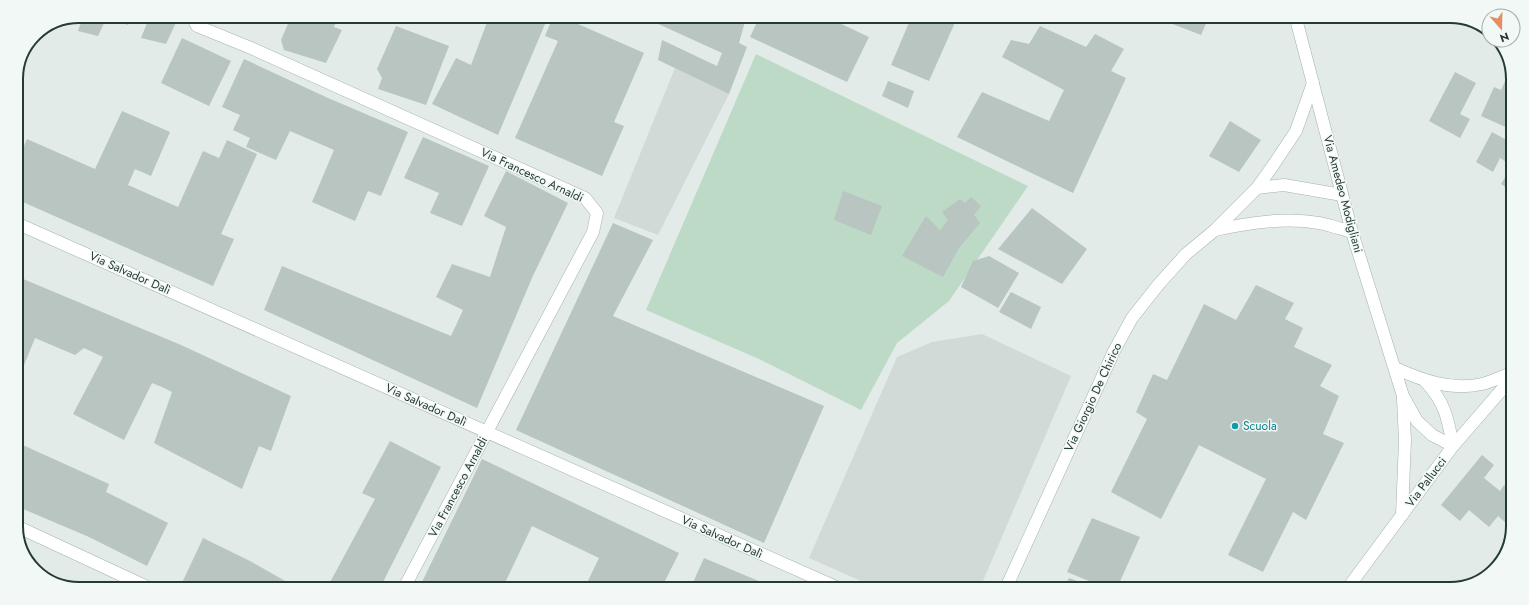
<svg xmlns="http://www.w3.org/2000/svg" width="1529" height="605" viewBox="0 0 1529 605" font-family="Jost,sans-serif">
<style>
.built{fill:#d1dad7}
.green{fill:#bddac7}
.building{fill:#b8c5c1}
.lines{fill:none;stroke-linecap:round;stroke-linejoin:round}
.street-casing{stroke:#a5b2af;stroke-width:13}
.secondary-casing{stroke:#a2b5b0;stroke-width:13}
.street{stroke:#fff;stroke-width:12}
.secondary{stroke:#fff;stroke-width:12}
.culture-dot{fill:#0f9aa8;stroke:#f2f8f5;stroke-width:1.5}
.labels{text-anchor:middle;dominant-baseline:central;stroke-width:3;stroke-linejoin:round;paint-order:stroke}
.street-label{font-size:12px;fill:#243a36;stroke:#f2f8f5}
.culture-label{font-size:12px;fill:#0d838f;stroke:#f2f8f5;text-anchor:start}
.rim{fill:none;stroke:#243a36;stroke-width:2}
</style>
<rect width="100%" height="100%" fill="#e2ebe8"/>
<!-- built -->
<g class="built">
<polygon points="675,68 729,94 658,235 614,218"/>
<polygon points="982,334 1071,376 980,588 877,588 809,558 897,357 932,342"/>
</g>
<!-- green -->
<polygon class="green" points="756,54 1028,186 949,301 897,343 861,410 759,359 646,310"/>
<!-- building -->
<g class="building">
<polygon points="83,16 133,16 128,25 107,17 98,36 78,31"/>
<polygon points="150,16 179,16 166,44 141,38"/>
<polygon points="266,16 275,16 274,20"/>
<polygon points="291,17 350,17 348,21 337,18 334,27 342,30 326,63 284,50 281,40"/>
<polygon points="489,17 548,17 498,135 432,104 456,58 471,65"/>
<polygon points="553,17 562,17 644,53 614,122 624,126 602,176 515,138 558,41 545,36"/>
<polygon points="643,17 746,18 739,43 747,47 729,94 658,60 662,40 717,66 722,53"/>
<polygon points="759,18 839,18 837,22 869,37 847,82 750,37"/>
<polygon points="911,18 957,18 929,81 891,65"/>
<polygon points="1172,19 1208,19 1201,35 1170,23"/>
<polygon points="396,26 449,46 426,105 378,89 382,78 377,69"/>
<polygon points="1040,26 1086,47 1095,34 1124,49 1111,71 1126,78 1073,193 957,137 982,92 1049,121 1064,90 1002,57 1011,40 1029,44"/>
<polygon points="182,38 231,61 209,106 161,83"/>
<polygon points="244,59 328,98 408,132 381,196 368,191 355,221 312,202 334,150 290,131 276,160 246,147 250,138 233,130 240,115 222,107"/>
<polygon points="1511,68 1513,75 1513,123 1510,129 1481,116 1494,87 1501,90"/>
<polygon points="1455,72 1476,83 1460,114 1470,119 1460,138 1429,121"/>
<polygon points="888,81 914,91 908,108 882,96"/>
<polygon points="122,111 170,132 151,176 135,169 128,185 178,207 203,151 219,158 227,140 257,154 221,234 234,239 213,286 16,199 16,164 27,139 95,169"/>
<polygon points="1230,121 1261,140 1239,172 1209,156"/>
<polygon points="1492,132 1512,143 1512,160 1510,164 1500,158 1493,172 1476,162"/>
<polygon points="423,137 489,166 462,226 430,213 439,193 404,178"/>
<polygon points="506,171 568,203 532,278 477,408 264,310 282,266 451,336 463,310 436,297 452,264 490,277 506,227 484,216"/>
<polygon points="1507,174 1512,177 1512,191 1501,184"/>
<polygon points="843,191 882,206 871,235 834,220"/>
<polygon points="971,197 981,206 974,215 980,223 959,248 943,277 902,256 926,216 940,230 948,220 942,212 960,199 965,203"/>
<polygon points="1032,208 1087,249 1062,284 998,249"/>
<polygon points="613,223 653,240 613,316 824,406 764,543 516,430"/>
<polygon points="989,256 1019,273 998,308 961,287 973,261"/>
<polygon points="16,276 181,345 291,396 271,451 259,446 242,489 154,443 172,392 162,387 152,383 124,440 73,414 103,357 84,348 75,355 35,338 16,385"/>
<polygon points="1256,285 1294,303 1285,319 1303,328 1294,347 1332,365 1320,386 1339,396 1323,434 1344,443 1306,520 1293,512 1263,572 1228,555 1266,479 1199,445 1161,519 1111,492 1147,419 1136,412 1153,374 1167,380 1204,304 1236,320"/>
<polygon points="1011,292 1041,307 1031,329 999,312"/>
<polygon points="390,441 441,467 381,586 328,586 375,499 362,493"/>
<polygon points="16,442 109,484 106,492 168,523 147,566 89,537 16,506"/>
<polygon points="1482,455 1494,465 1484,478 1500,491 1504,485 1510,490 1510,502 1507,505 1510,507 1510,519 1506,523 1498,516 1489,527 1469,510 1460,521 1441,505"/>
<polygon points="482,459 679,553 662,587 656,587 649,584 648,587 585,587 599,558 532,526 503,587 420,586"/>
<polygon points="1092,518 1140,537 1117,588 1106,588 1067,572"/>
<polygon points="203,538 250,561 294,586 181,585"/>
<polygon points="704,558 773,587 691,587"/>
<polygon points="1069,578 1096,588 1064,588"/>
</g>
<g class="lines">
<!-- street casing -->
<g class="street-casing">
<g id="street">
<polyline points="197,16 195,22 197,26 251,48 585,198 597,213 593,232 405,586"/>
<polyline points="1296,19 1352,232 1403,396 1417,421 1432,435 1453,446"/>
<polyline points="1257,188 1284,185 1342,195"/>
<polyline points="16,223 836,587"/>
<path d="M 1215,230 C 1249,223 1285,217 1319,223 C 1330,225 1341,229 1352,232"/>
<path d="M 1395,368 C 1421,380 1452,391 1482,384 C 1491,382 1501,377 1511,373"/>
<path d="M 1425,381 C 1445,402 1448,419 1453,446"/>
<polyline points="1402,515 1405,440 1403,399"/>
<polyline points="16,526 145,586"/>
<polyline points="1006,588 1114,351 1132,318 1159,284 1186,254 1215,230 1257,188 1272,167 1296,131 1313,83"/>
</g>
</g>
<!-- secondary casing -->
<g class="secondary-casing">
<polyline id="secondary" points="1347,589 1453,446 1511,379"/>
</g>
<!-- street -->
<use href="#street" class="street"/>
<!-- secondary -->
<use href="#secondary" class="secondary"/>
</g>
<!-- markers -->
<circle class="culture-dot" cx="1235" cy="426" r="4"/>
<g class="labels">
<!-- street labels -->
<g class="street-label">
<text transform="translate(532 175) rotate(25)">Via Francesco Arnaldi</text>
<text transform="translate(1343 194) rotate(75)">Via Amedeo Modigliani</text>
<text transform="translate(130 273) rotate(24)">Via Salvador Dalì</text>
<text transform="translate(1093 397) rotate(-65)">Via Giorgio De Chirico</text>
<text transform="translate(426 405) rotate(24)">Via Salvador Dalì</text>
<text transform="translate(1426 482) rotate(-53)">Via Pallucci</text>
<text transform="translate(458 487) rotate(-62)">Via Francesco Arnaldi</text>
<text transform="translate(722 537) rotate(24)">Via Salvador Dalì</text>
</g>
<!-- culture labels -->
<g class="culture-label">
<text x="1243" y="426">Scuola</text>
</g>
</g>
<!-- crop -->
<path d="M0 0H1529V605H0ZM79 23H1450A56 56 0 0 1 1506 79V526A56 56 0 0 1 1450 582H79A56 56 0 0 1 23 526V79A56 56 0 0 1 79 23Z" fill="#f2f8f5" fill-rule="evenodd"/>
<path class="rim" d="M79 23H1450A56 56 0 0 1 1506 79V526A56 56 0 0 1 1450 582H79A56 56 0 0 1 23 526V79A56 56 0 0 1 79 23Z"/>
<!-- north arrow -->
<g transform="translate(1501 28) rotate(160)"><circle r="19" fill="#f2f8f5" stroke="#a0aca9"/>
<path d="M0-3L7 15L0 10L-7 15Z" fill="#e48e67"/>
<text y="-6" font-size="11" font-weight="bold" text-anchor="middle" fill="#243a36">N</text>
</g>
</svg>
